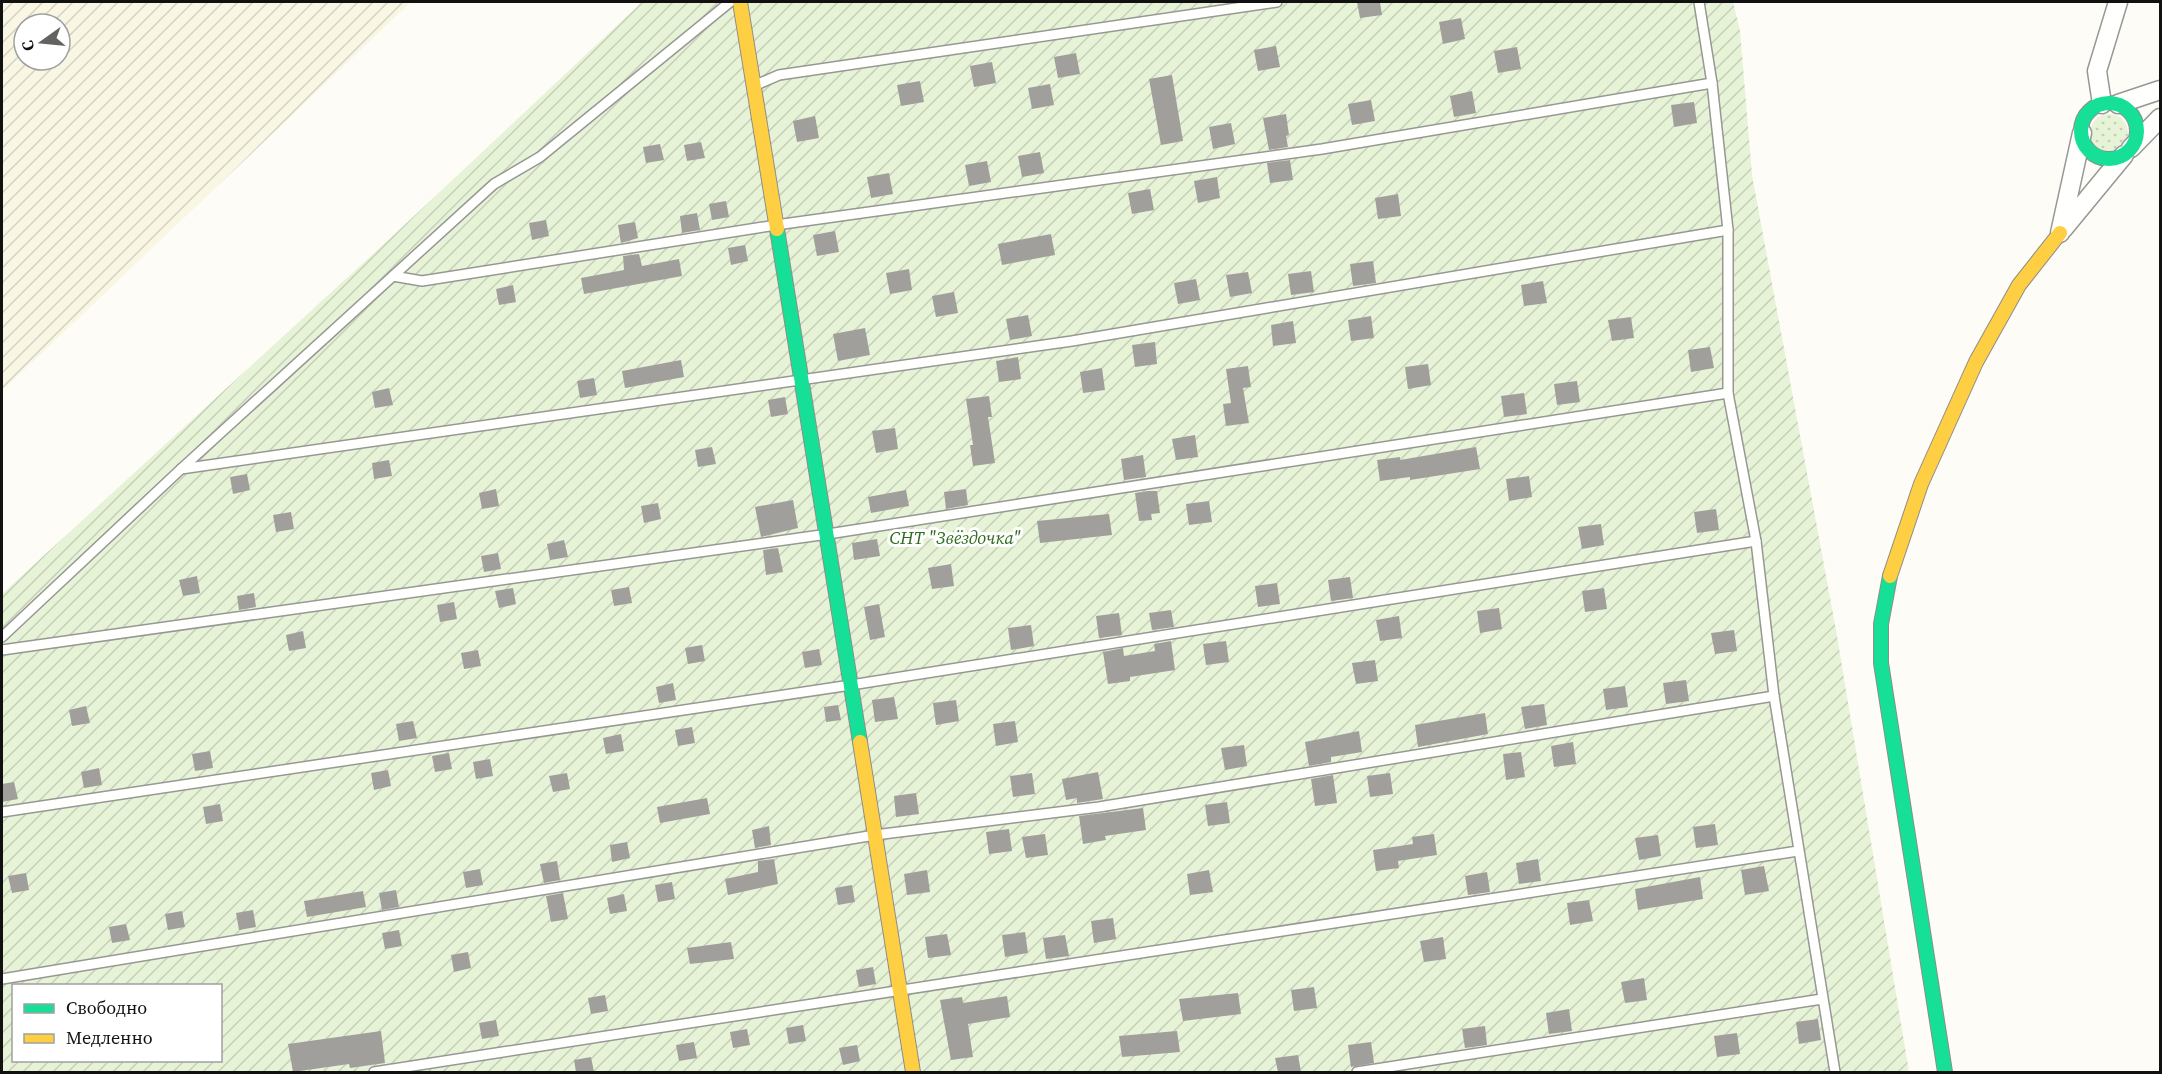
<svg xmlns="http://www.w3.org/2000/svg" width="2162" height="1074" viewBox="0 0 2162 1074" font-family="'Source Serif 4',serif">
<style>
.farmland{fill:url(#farmland-furrows);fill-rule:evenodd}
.grass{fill:url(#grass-dots)}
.garden{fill:url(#garden-furrows);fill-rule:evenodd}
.building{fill:#a19f9c}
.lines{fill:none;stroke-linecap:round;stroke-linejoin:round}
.lane-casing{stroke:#979795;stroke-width:12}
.street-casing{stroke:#979795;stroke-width:21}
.fast-casing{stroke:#8e8d8b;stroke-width:16}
.slow-casing{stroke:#8e8d8b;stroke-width:16}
.lane{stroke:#fffffe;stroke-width:9}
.street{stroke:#fffffe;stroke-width:18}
.fast{stroke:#16e098;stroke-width:14}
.slow{stroke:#ffcf43;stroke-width:14}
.labels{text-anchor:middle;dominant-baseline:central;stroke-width:6;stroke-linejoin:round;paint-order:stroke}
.park-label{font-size:18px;font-style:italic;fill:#2f6b1f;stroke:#fff}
</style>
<defs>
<pattern id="farmland-furrows" width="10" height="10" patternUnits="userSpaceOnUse" patternTransform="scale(1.5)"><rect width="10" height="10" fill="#f9f7e4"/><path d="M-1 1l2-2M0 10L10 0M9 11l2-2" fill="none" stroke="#d4d3c3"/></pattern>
<pattern id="grass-dots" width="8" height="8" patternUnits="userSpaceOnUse" patternTransform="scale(1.5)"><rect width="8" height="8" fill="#e7f3d7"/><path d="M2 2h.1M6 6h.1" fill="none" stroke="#c5cfb8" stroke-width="1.8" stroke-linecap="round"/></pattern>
<pattern id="garden-furrows" width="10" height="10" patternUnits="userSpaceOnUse" patternTransform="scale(1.5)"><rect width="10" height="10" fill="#e7f3d7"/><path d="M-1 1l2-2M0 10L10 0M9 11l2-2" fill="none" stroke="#c5cfb8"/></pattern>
</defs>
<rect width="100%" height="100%" fill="#fdfcf7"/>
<!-- farmland -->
<path class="farmland" d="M 2,2 L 411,2 L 2,391 ZM 24,24 L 60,24 L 60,60 L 24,60 Z"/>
<!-- grass -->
<circle class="grass" cx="2109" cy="133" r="19"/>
<!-- garden -->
<path class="garden" d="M 642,2 L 1733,2 L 1740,31 L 1752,175 L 1836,630 L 1909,1072 L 2,1072 L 2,594 L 397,232 ZM 14,986 L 220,986 L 220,1060 L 14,1060 Z"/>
<!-- building -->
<g class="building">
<polygon points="1357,2 1380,2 1382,15 1360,18"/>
<polygon points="1461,18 1465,39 1443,44 1439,22"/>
<polygon points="1276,46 1280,67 1258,71 1254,50"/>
<polygon points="1517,47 1521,69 1498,73 1494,51"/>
<polygon points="1076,53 1080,74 1058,78 1054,57"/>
<polygon points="992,62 996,83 974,87 970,66"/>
<polygon points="1172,75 1183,141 1161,145 1149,79"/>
<polygon points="920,81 924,102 901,106 897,85"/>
<polygon points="1050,84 1054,105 1032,109 1028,88"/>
<polygon points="1472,91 1476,113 1454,117 1450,96"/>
<polygon points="1371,100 1375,121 1352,125 1348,104"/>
<polygon points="1694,102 1697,123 1674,127 1671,105"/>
<polygon points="1286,114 1289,135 1286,136 1288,147 1269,150 1263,118"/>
<polygon points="815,116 819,138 797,142 793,121"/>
<polygon points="1231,123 1235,144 1213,149 1209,127"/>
<polygon points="701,142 705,158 687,161 684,145"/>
<polygon points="660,144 664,160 646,163 643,147"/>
<polygon points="1040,152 1044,173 1022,177 1018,156"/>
<polygon points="1290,160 1293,180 1270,183 1267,163"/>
<polygon points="987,161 991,182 969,186 965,165"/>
<polygon points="889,173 893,194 871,198 867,177"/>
<polygon points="1217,177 1220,198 1198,203 1194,181"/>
<polygon points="1150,189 1154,210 1132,214 1128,193"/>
<polygon points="1398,194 1401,216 1378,219 1375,198"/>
<polygon points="726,201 729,217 712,220 709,204"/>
<polygon points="697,213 700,230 682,233 680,216"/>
<polygon points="546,220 549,236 532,240 529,223"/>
<polygon points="635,222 638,238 621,243 618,225"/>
<polygon points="835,231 839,252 817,256 813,235"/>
<polygon points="1051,234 1055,255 1002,265 998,244"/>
<polygon points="745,245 748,261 731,265 728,248"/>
<polygon points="639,254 642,266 679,259 682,276 584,294 581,278 624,270 623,256"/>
<polygon points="1373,261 1376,283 1353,286 1350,264"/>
<polygon points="909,269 912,290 890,294 886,273"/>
<polygon points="1311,271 1314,292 1291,295 1288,274"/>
<polygon points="1248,272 1252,293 1230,297 1226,275"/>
<polygon points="1196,279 1200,300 1178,304 1174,283"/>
<polygon points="1543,281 1547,303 1524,306 1521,285"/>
<polygon points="513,285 516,302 499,305 496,289"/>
<polygon points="954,292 958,313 936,317 932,296"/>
<polygon points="1028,315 1032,336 1010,340 1006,319"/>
<polygon points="1371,316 1374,338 1351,341 1348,320"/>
<polygon points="1631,317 1634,338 1612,341 1608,320"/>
<polygon points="1293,321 1296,343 1273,346 1271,325"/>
<polygon points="865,328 870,355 838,361 833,334"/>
<polygon points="1155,342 1157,364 1135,367 1132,345"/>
<polygon points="1710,347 1714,368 1691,372 1688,350"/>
<polygon points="1018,357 1021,379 999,382 996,361"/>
<polygon points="681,360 684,377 625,388 622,371"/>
<polygon points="1428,364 1431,385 1408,389 1405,367"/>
<polygon points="1248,366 1251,387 1243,388 1249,423 1226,426 1223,404 1231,403 1226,369"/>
<polygon points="1102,368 1105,390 1083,393 1080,372"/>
<polygon points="594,378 597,395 580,398 577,381"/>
<polygon points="1577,381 1580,402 1557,405 1554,384"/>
<polygon points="389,388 393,405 375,408 372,392"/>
<polygon points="1524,393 1527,414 1504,417 1501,396"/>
<polygon points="989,396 992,417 988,417 995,463 973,466 970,445 973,445 966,399"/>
<polygon points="785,397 788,414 771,417 768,400"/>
<polygon points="895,428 898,449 876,453 872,431"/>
<polygon points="1195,435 1198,457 1176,460 1172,439"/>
<polygon points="712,447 716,464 698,467 695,450"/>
<polygon points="1476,447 1480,469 1410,480 1410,477 1380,481 1377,460 1400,457 1400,460"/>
<polygon points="1143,455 1146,477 1124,480 1121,459"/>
<polygon points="389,460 392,476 374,479 372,463"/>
<polygon points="247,474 250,490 233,494 230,477"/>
<polygon points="1529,476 1532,497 1509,501 1506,479"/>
<polygon points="496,489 499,506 482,509 479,493"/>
<polygon points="966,489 968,505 946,509 944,492"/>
<polygon points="906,490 909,506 871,513 868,497"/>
<polygon points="1148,491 1157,491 1160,513 1151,514 1152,520 1139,521 1135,493"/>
<polygon points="793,500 798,528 761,537 755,507"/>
<polygon points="1209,501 1212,522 1189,525 1186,504"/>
<polygon points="658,503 661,519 644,523 641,506"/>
<polygon points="1716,509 1719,530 1697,533 1694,512"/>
<polygon points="291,512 294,529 276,532 273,515"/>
<polygon points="1109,514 1112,535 1040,543 1037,521"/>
<polygon points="1601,524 1604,545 1582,549 1578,527"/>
<polygon points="877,539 880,556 854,560 852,543"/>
<polygon points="564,540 568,557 550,560 547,544"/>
<polygon points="778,548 783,572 766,575 763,550"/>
<polygon points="498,553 501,569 484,572 481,556"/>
<polygon points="951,564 954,586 932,589 928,568"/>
<polygon points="197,576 200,593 183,596 179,580"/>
<polygon points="1350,577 1353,598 1331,601 1328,580"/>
<polygon points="1277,583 1280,604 1258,607 1255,586"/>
<polygon points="629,587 632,603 614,606 611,590"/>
<polygon points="513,588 516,604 499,608 495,591"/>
<polygon points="1604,588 1607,609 1585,612 1582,591"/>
<polygon points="254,593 256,607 239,610 237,596"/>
<polygon points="454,602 457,619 440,622 437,605"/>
<polygon points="879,604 885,637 870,640 864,607"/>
<polygon points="1499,608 1502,629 1480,633 1477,611"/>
<polygon points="1171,610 1174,627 1152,630 1149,613"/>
<polygon points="1119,613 1122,635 1099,638 1096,616"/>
<polygon points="1399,616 1402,638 1380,641 1376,620"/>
<polygon points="1031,625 1034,646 1011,650 1008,628"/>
<polygon points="1734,630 1737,651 1715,654 1711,633"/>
<polygon points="303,631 306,648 289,651 286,635"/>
<polygon points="1171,641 1175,670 1130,677 1130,681 1108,684 1103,652 1123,648 1124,656 1155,651 1154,644"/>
<polygon points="1226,641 1229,662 1206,665 1203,644"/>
<polygon points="702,645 705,661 688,664 685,648"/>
<polygon points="819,649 822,665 805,668 802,652"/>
<polygon points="478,650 481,666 464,669 461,653"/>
<polygon points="1375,660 1378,681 1356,684 1352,663"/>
<polygon points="1686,680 1689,701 1666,704 1663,683"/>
<polygon points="673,683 676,700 659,703 656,687"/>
<polygon points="1625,686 1628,707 1606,710 1603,689"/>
<polygon points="894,697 898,719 875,722 872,700"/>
<polygon points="956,700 959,721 936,725 933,703"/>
<polygon points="1544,704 1547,725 1525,729 1521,707"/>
<polygon points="838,705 841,720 826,722 824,707"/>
<polygon points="86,706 90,723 72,726 69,710"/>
<polygon points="1485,713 1488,734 1418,747 1415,725"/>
<polygon points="413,721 417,738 399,741 396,724"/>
<polygon points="1015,721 1018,742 996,746 993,724"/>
<polygon points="692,727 695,743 678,746 675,730"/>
<polygon points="1359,731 1362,752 1331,757 1331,762 1309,766 1305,742"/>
<polygon points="621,734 624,751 606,754 603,738"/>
<polygon points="1573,742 1576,764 1554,767 1551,746"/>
<polygon points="1244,745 1247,766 1225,770 1221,748"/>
<polygon points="210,751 213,768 195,771 192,754"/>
<polygon points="1521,752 1525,777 1506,780 1503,754"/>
<polygon points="449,753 452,769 435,772 432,756"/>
<polygon points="490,759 493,776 476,779 473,762"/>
<polygon points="99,768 102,785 84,788 81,772"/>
<polygon points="388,770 391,786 374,790 371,773"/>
<polygon points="1098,772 1103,799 1077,803 1077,798 1066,800 1062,779"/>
<polygon points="567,773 570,789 553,792 549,776"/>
<polygon points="1032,773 1035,794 1013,797 1010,776"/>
<polygon points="1390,773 1393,794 1370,797 1367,776"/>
<polygon points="1333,775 1337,803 1315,806 1311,779"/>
<polygon points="14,782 18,799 2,802 2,784"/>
<polygon points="916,793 919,814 896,817 894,796"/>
<polygon points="707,798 710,814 660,823 657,807"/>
<polygon points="1227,802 1230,823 1208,826 1205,805"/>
<polygon points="220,804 223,821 206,824 203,807"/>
<polygon points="1143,808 1146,830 1105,836 1106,840 1083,844 1079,816"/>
<polygon points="1715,824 1718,845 1696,848 1693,827"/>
<polygon points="769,826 771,845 755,848 752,830"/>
<polygon points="1009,829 1012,851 989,854 986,832"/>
<polygon points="1045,834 1048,855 1026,858 1022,837"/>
<polygon points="1434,834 1437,855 1398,861 1399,868 1376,871 1373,850 1413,844 1412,837"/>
<polygon points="1658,835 1661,856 1639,860 1635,838"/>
<polygon points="627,842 630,858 612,862 610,845"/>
<polygon points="774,859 778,884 728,895 725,879 758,872 758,861"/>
<polygon points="1538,859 1541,881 1519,884 1516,863"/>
<polygon points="557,861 560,880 544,883 540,864"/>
<polygon points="1764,866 1769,891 1745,895 1741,870"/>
<polygon points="480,869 483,885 466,888 463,872"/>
<polygon points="927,870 930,892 907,895 904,874"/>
<polygon points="1209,870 1213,892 1190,895 1187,874"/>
<polygon points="1487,872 1490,892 1468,895 1465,876"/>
<polygon points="26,873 29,890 12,893 8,876"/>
<polygon points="1700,877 1703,899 1638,910 1635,889"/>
<polygon points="672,882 675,899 658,902 655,885"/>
<polygon points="852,885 855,902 838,905 835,888"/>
<polygon points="396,890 399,907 382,910 379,893"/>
<polygon points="363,891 366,907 307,917 304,901"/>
<polygon points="563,893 568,919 551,922 546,896"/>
<polygon points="624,894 627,911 610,914 607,898"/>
<polygon points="1589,900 1593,921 1570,925 1567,903"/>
<polygon points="253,910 256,927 239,930 236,913"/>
<polygon points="182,911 185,927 168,930 165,914"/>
<polygon points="1113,918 1116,939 1094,943 1091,921"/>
<polygon points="126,924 130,940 112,943 109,927"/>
<polygon points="399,930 402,946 385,949 382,933"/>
<polygon points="1025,932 1028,953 1005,957 1002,935"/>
<polygon points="947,934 951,955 928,958 925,937"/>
<polygon points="1065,935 1069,956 1046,959 1043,938"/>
<polygon points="1443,937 1446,959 1424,962 1420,941"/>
<polygon points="731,942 734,959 690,964 687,948"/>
<polygon points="468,952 471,968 454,972 451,955"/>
<polygon points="873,967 876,984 859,987 856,970"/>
<polygon points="1644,978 1647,1000 1625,1003 1621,982"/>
<polygon points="1314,987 1317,1008 1294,1011 1291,990"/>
<polygon points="1238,993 1241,1014 1183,1021 1179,999"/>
<polygon points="605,995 608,1011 591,1014 588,998"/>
<polygon points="1007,996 1010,1017 968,1024 973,1057 951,1060 940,1000 962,997 963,1003"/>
<polygon points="1569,1009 1572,1031 1549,1034 1546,1013"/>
<polygon points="1818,1019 1821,1040 1799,1044 1796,1022"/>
<polygon points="496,1020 499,1036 482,1039 479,1023"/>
<polygon points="803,1025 806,1041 789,1044 786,1028"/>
<polygon points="1485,1026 1487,1045 1465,1048 1462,1029"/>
<polygon points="747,1029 750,1045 733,1048 730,1032"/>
<polygon points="381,1031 385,1063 350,1068 349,1064 293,1072 288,1044"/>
<polygon points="1177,1031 1180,1052 1122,1057 1119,1036"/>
<polygon points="1737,1033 1740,1054 1717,1057 1714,1036"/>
<polygon points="694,1042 697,1058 679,1061 676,1045"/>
<polygon points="1371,1042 1374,1063 1351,1067 1348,1045"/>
<polygon points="857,1045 860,1061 843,1065 839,1048"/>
<polygon points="1298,1055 1301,1072 1278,1072 1275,1058"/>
<polygon points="591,1057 594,1072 576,1072 574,1060"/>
</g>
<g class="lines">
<!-- lane casing -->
<g class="lane-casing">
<g id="lane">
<polyline points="1699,2 1712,83 1728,230 1728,393 1756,541 1774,696 1835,1072"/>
<polyline points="756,85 779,75 1277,2"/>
<polyline points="393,276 422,281 776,225 1322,149 1712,83"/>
<polyline points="181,469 1072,341 1728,230"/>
<polyline points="2,637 181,469 494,184 540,157 730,2"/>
<polyline points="2,650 828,534 1728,393"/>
<polyline points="2,812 851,685 1756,541"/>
<polyline points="2,979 875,835 1099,807 1774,696"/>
<polyline points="374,1072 1798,851"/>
<polyline points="1357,1072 1822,999"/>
</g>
</g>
<!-- street casing -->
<g class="street-casing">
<g id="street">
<polyline points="2102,104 2097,71 2118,2"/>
<polyline points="2118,104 2160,90"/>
<polyline points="2131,148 2160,118"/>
<polyline points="2063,229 2124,155"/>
<polyline points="2060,233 2082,133"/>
</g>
</g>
<!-- fast casing -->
<g class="fast-casing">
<g id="fast">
<circle cx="2109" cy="131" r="28"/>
<polyline points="777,229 860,742"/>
<polyline points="1890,576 1881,624 1881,663 1945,1072"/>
</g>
</g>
<!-- slow casing -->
<g class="slow-casing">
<g id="slow">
<polyline points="740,2 777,229"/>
<polyline points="1890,576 1921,484 1976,362 2019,285 2060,233"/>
<polyline points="860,742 913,1072"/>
</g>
</g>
<!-- lane -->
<use href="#lane" class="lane"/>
<!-- street -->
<use href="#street" class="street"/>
<!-- fast -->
<use href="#fast" class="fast"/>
<!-- slow -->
<use href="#slow" class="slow"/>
</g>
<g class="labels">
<!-- park labels -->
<g class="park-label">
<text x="955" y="537">СНТ "Звёздочка"</text>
</g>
</g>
<!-- border -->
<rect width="2162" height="1074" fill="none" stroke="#111111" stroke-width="6"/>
<!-- legend -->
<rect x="12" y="984" width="210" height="78" fill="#ffffff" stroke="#a0a0a0" stroke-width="1.5"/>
<rect x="24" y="1004" width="30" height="9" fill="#16e098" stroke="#a0a0a0" stroke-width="1.5"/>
<text x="66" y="1014" font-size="18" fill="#111111">Свободно</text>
<rect x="24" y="1034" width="30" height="9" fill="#ffcf43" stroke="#a0a0a0" stroke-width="1.5"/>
<text x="66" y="1044" font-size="18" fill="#111111">Медленно</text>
<!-- north arrow -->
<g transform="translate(42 42) rotate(255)"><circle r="28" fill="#ffffff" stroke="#a0a0a0" stroke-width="1.5"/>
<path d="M0-4.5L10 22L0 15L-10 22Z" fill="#646362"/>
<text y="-9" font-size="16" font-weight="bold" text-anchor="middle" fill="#111111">С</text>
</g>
</svg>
